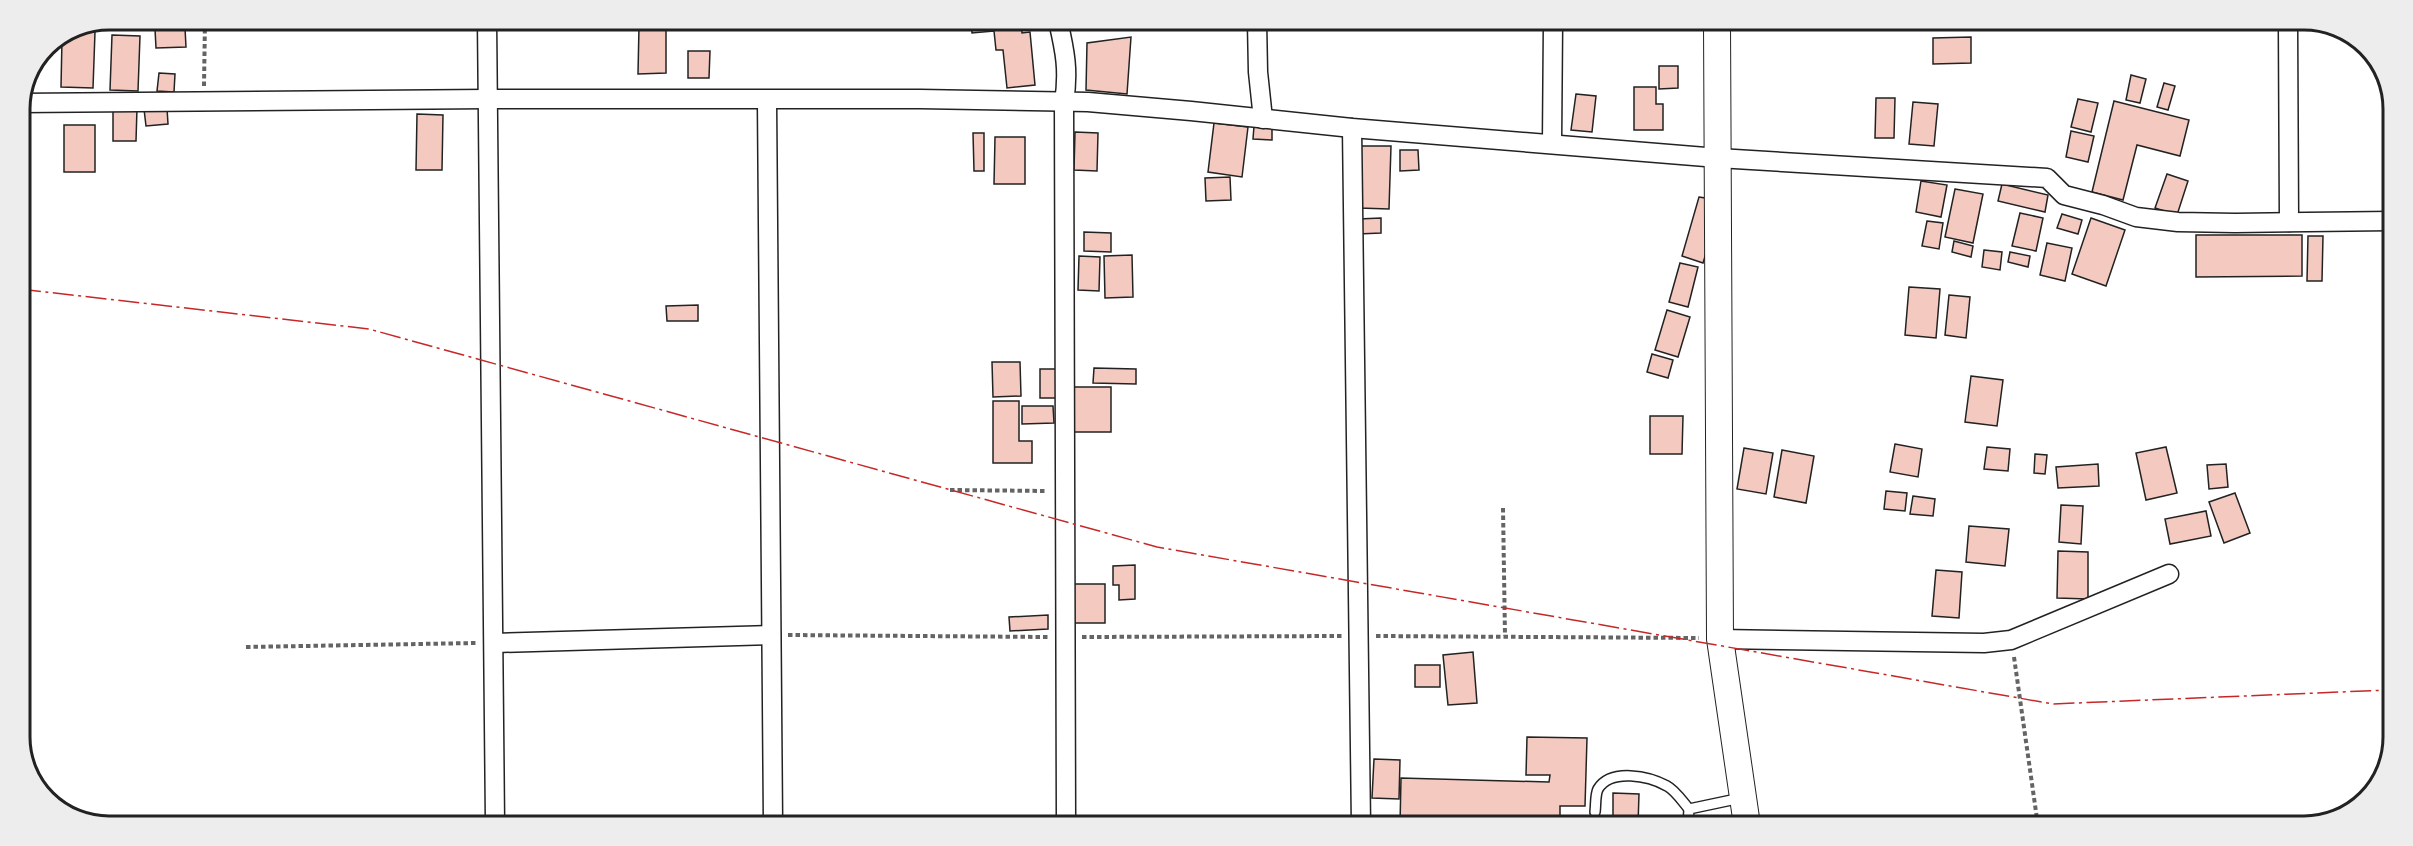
<svg xmlns="http://www.w3.org/2000/svg" width="2413" height="846" viewBox="0 0 2413 846" font-family="Manrope,sans-serif">
<style>
.building{fill:#f3c9c0;stroke:#222;stroke-width:1.5}
.lines{fill:none;stroke-linecap:round;stroke-linejoin:round}
.lane-casing{stroke:#222;stroke-width:12}
.street-casing{stroke:#222;stroke-width:21}
.secondary-casing{stroke:#222;stroke-width:28}
.path{stroke:#646464;stroke-width:4;stroke-dasharray:4.5 3;stroke-linecap:butt}
.lane{stroke:#fff;stroke-width:9}
.street{stroke:#fff;stroke-width:18}
.secondary{stroke:#fff;stroke-width:26}
.power{stroke:#c62828;stroke-width:1.5;stroke-dasharray:21 4.5 3 4.5;stroke-linecap:butt}
.rim{fill:none;stroke:#222;stroke-width:3}
</style>
<rect width="100%" height="100%" fill="#fff"/>
<!-- building -->
<g class="building">
<polygon points="684,21 706,21 707,29 684,30"/>
<polygon points="971,21 1021,21 1022,33 1030,32 1035,85 1007,88 1003,50 996,50 994,31 972,33"/>
<polygon points="2173,24 2199,24 2200,27 2174,29"/>
<polygon points="639,26 666,26 666,73 638,74"/>
<polygon points="185,28 186,47 156,48 155,29"/>
<polygon points="80,31 95,32 93,88 61,87 62,39"/>
<polygon points="112,35 140,36 138,91 110,90"/>
<polygon points="1131,37 1127,94 1086,90 1087,43"/>
<polygon points="1971,37 1971,63 1933,64 1933,38"/>
<polygon points="688,51 710,51 709,78 688,78"/>
<polygon points="1659,66 1678,66 1678,88 1659,89"/>
<polygon points="159,73 175,74 174,92 157,91"/>
<polygon points="2131,75 2146,79 2140,103 2126,100"/>
<polygon points="2164,83 2175,86 2168,110 2157,107"/>
<polygon points="1634,87 1656,87 1656,104 1663,104 1663,130 1634,130"/>
<polygon points="1576,94 1596,96 1592,132 1571,130"/>
<polygon points="1876,98 1895,98 1894,138 1875,138"/>
<polygon points="2078,99 2098,103 2091,132 2071,127"/>
<polygon points="2114,101 2189,120 2180,156 2137,145 2123,200 2092,192"/>
<polygon points="1913,102 1938,104 1934,146 1909,144"/>
<polygon points="113,107 137,108 136,141 113,141"/>
<polygon points="167,108 168,124 146,126 144,109"/>
<polygon points="417,114 443,115 442,170 416,170"/>
<polygon points="1214,123 1248,127 1242,177 1208,172"/>
<rect x="64" y="125" width="31" height="47"/>
<polygon points="1254,126 1272,127 1272,140 1253,139"/>
<polygon points="2071,131 2094,136 2088,162 2066,157"/>
<polygon points="1075,132 1098,133 1097,171 1074,170"/>
<polygon points="973,133 984,133 984,171 974,171"/>
<polygon points="995,137 1025,137 1025,184 994,184"/>
<polygon points="1361,146 1391,146 1389,209 1359,208"/>
<polygon points="1400,150 1418,150 1419,170 1400,171"/>
<polygon points="2167,174 2188,181 2177,215 2155,208"/>
<polygon points="1230,177 1231,200 1206,201 1205,178"/>
<polygon points="1921,181 1947,185 1941,217 1916,212"/>
<polygon points="2002,184 2048,195 2045,212 1998,201"/>
<polygon points="1955,189 1983,194 1973,243 1945,237"/>
<polygon points="1699,197 1705,198 1707,250 1703,263 1682,256"/>
<polygon points="2020,213 2043,218 2036,251 2012,246"/>
<polygon points="2062,214 2082,220 2078,234 2057,228"/>
<polygon points="1381,218 1381,233 1358,234 1358,219"/>
<polygon points="2091,218 2125,230 2106,286 2072,274"/>
<polygon points="1927,221 1943,223 1939,249 1922,246"/>
<polygon points="1084,232 1111,233 1111,252 1084,251"/>
<polygon points="2196,235 2302,235 2302,276 2196,277"/>
<polygon points="2308,236 2323,236 2322,281 2307,281"/>
<polygon points="1954,241 1973,246 1971,257 1952,252"/>
<polygon points="2047,243 2072,248 2065,281 2040,275"/>
<polygon points="1984,250 2002,252 2000,270 1982,267"/>
<polygon points="2010,252 2030,256 2028,267 2008,262"/>
<polygon points="1132,255 1133,297 1105,298 1104,256"/>
<polygon points="1079,256 1100,257 1099,291 1078,290"/>
<polygon points="1680,263 1698,267 1688,307 1669,302"/>
<polygon points="1909,287 1940,289 1936,338 1905,335"/>
<polygon points="1949,295 1970,297 1966,338 1945,335"/>
<polygon points="698,305 698,321 667,321 666,306"/>
<polygon points="1667,310 1690,317 1678,357 1655,350"/>
<polygon points="1652,354 1673,360 1668,378 1647,372"/>
<polygon points="992,362 1020,362 1021,396 993,397"/>
<polygon points="1094,368 1136,369 1136,384 1093,383"/>
<rect x="1040" y="369" width="17" height="29"/>
<polygon points="1971,376 2003,380 1997,426 1965,422"/>
<rect x="1072" y="387" width="39" height="45"/>
<polygon points="993,401 1019,401 1019,441 1032,441 1032,463 993,463"/>
<polygon points="1022,406 1053,406 1054,423 1022,424"/>
<polygon points="1650,416 1683,416 1682,454 1650,454"/>
<polygon points="1895,444 1922,449 1918,477 1890,472"/>
<polygon points="1987,447 2010,449 2008,471 1984,469"/>
<polygon points="2166,447 2177,493 2146,500 2136,453"/>
<polygon points="1744,448 1773,453 1766,494 1737,489"/>
<polygon points="1782,450 1814,456 1806,503 1774,497"/>
<polygon points="2035,454 2047,455 2045,474 2034,473"/>
<polygon points="2098,464 2099,486 2058,488 2056,467"/>
<polygon points="2226,464 2228,487 2209,489 2207,465"/>
<polygon points="1886,491 1907,493 1905,511 1884,509"/>
<polygon points="2235,493 2250,533 2224,543 2209,502"/>
<polygon points="1913,496 1935,499 1933,516 1910,514"/>
<polygon points="2061,505 2083,506 2081,544 2059,542"/>
<polygon points="2206,511 2211,536 2170,544 2165,519"/>
<polygon points="1969,526 2009,529 2005,566 1966,562"/>
<polygon points="2058,551 2088,552 2088,599 2057,598"/>
<polygon points="1135,565 1135,599 1119,600 1119,585 1113,585 1113,566"/>
<polygon points="1936,570 1962,572 1959,618 1932,616"/>
<rect x="1073" y="584" width="32" height="39"/>
<polygon points="1048,615 1048,629 1010,631 1009,617"/>
<polygon points="1473,652 1477,703 1448,705 1443,655"/>
<rect x="1415" y="665" width="25" height="22"/>
<polygon points="1527,737 1587,738 1585,806 1560,806 1560,825 1400,825 1401,778 1549,782 1550,775 1526,775"/>
<polygon points="1374,759 1400,760 1399,799 1372,798"/>
<polygon points="1613,793 1639,794 1638,825 1613,825"/>
</g>
<g class="lines">
<!-- lane casing -->
<g class="lane-casing">
<g id="lane">
<path d="M 1595,812 C 1596,805 1595,795 1598,789 C 1611,768 1649,776 1667,786 C 1675,790 1683,802 1689,809"/>
<polyline points="1688,825 1689,809 1741,798"/>
</g>
</g>
<!-- street casing -->
<g class="street-casing">
<g id="street">
<polyline points="487,20 495,823"/>
<path d="M 1058,21 C 1065,51 1069,71 1064,102 L 1066,824"/>
<polyline points="1257,22 1258,72 1263,119"/>
<polyline points="2288,24 2289,222"/>
<polyline points="767,101 773,823"/>
<polyline points="20,103 488,99 920,99 1088,102 1191,111 1352,128 1718,158 2047,178 2064,195 2103,205 2136,217 2178,222 2235,223 2392,221"/>
<polyline points="1352,128 1361,825"/>
<polyline points="1552,143 1553,23"/>
<polyline points="1720,639 1984,643 2011,640 2169,574"/>
<polyline points="495,643 771,635"/>
</g>
</g>
<!-- secondary casing -->
<g class="secondary-casing">
<polyline id="secondary" points="1717,23 1720,639 1747,825"/>
</g>
<!-- path -->
<g class="path">
<polyline points="204,86 205,20"/>
<polyline points="950,490 1047,491"/>
<polyline points="1503,508 1505,636"/>
<polyline points="788,635 1048,637"/>
<polyline points="1376,636 1699,638"/>
<polyline points="1082,637 1342,636"/>
<polyline points="246,647 476,643"/>
<polyline points="2014,657 2038,826"/>
</g>
<!-- lane -->
<use href="#lane" class="lane"/>
<!-- street -->
<use href="#street" class="street"/>
<!-- secondary -->
<use href="#secondary" class="secondary"/>
<!-- power -->
<polyline class="power" points="20,289 369,329 1157,547 2053,704 2389,690"/>
</g>
<!-- crop -->
<path d="M0 0H2413V846H0ZM109 30H2304A79 79 0 0 1 2383 109V737A79 79 0 0 1 2304 816H109A79 79 0 0 1 30 737V109A79 79 0 0 1 109 30Z" fill="#ededed" fill-rule="evenodd"/>
<path class="rim" d="M109 30H2304A79 79 0 0 1 2383 109V737A79 79 0 0 1 2304 816H109A79 79 0 0 1 30 737V109A79 79 0 0 1 109 30Z"/>
</svg>
